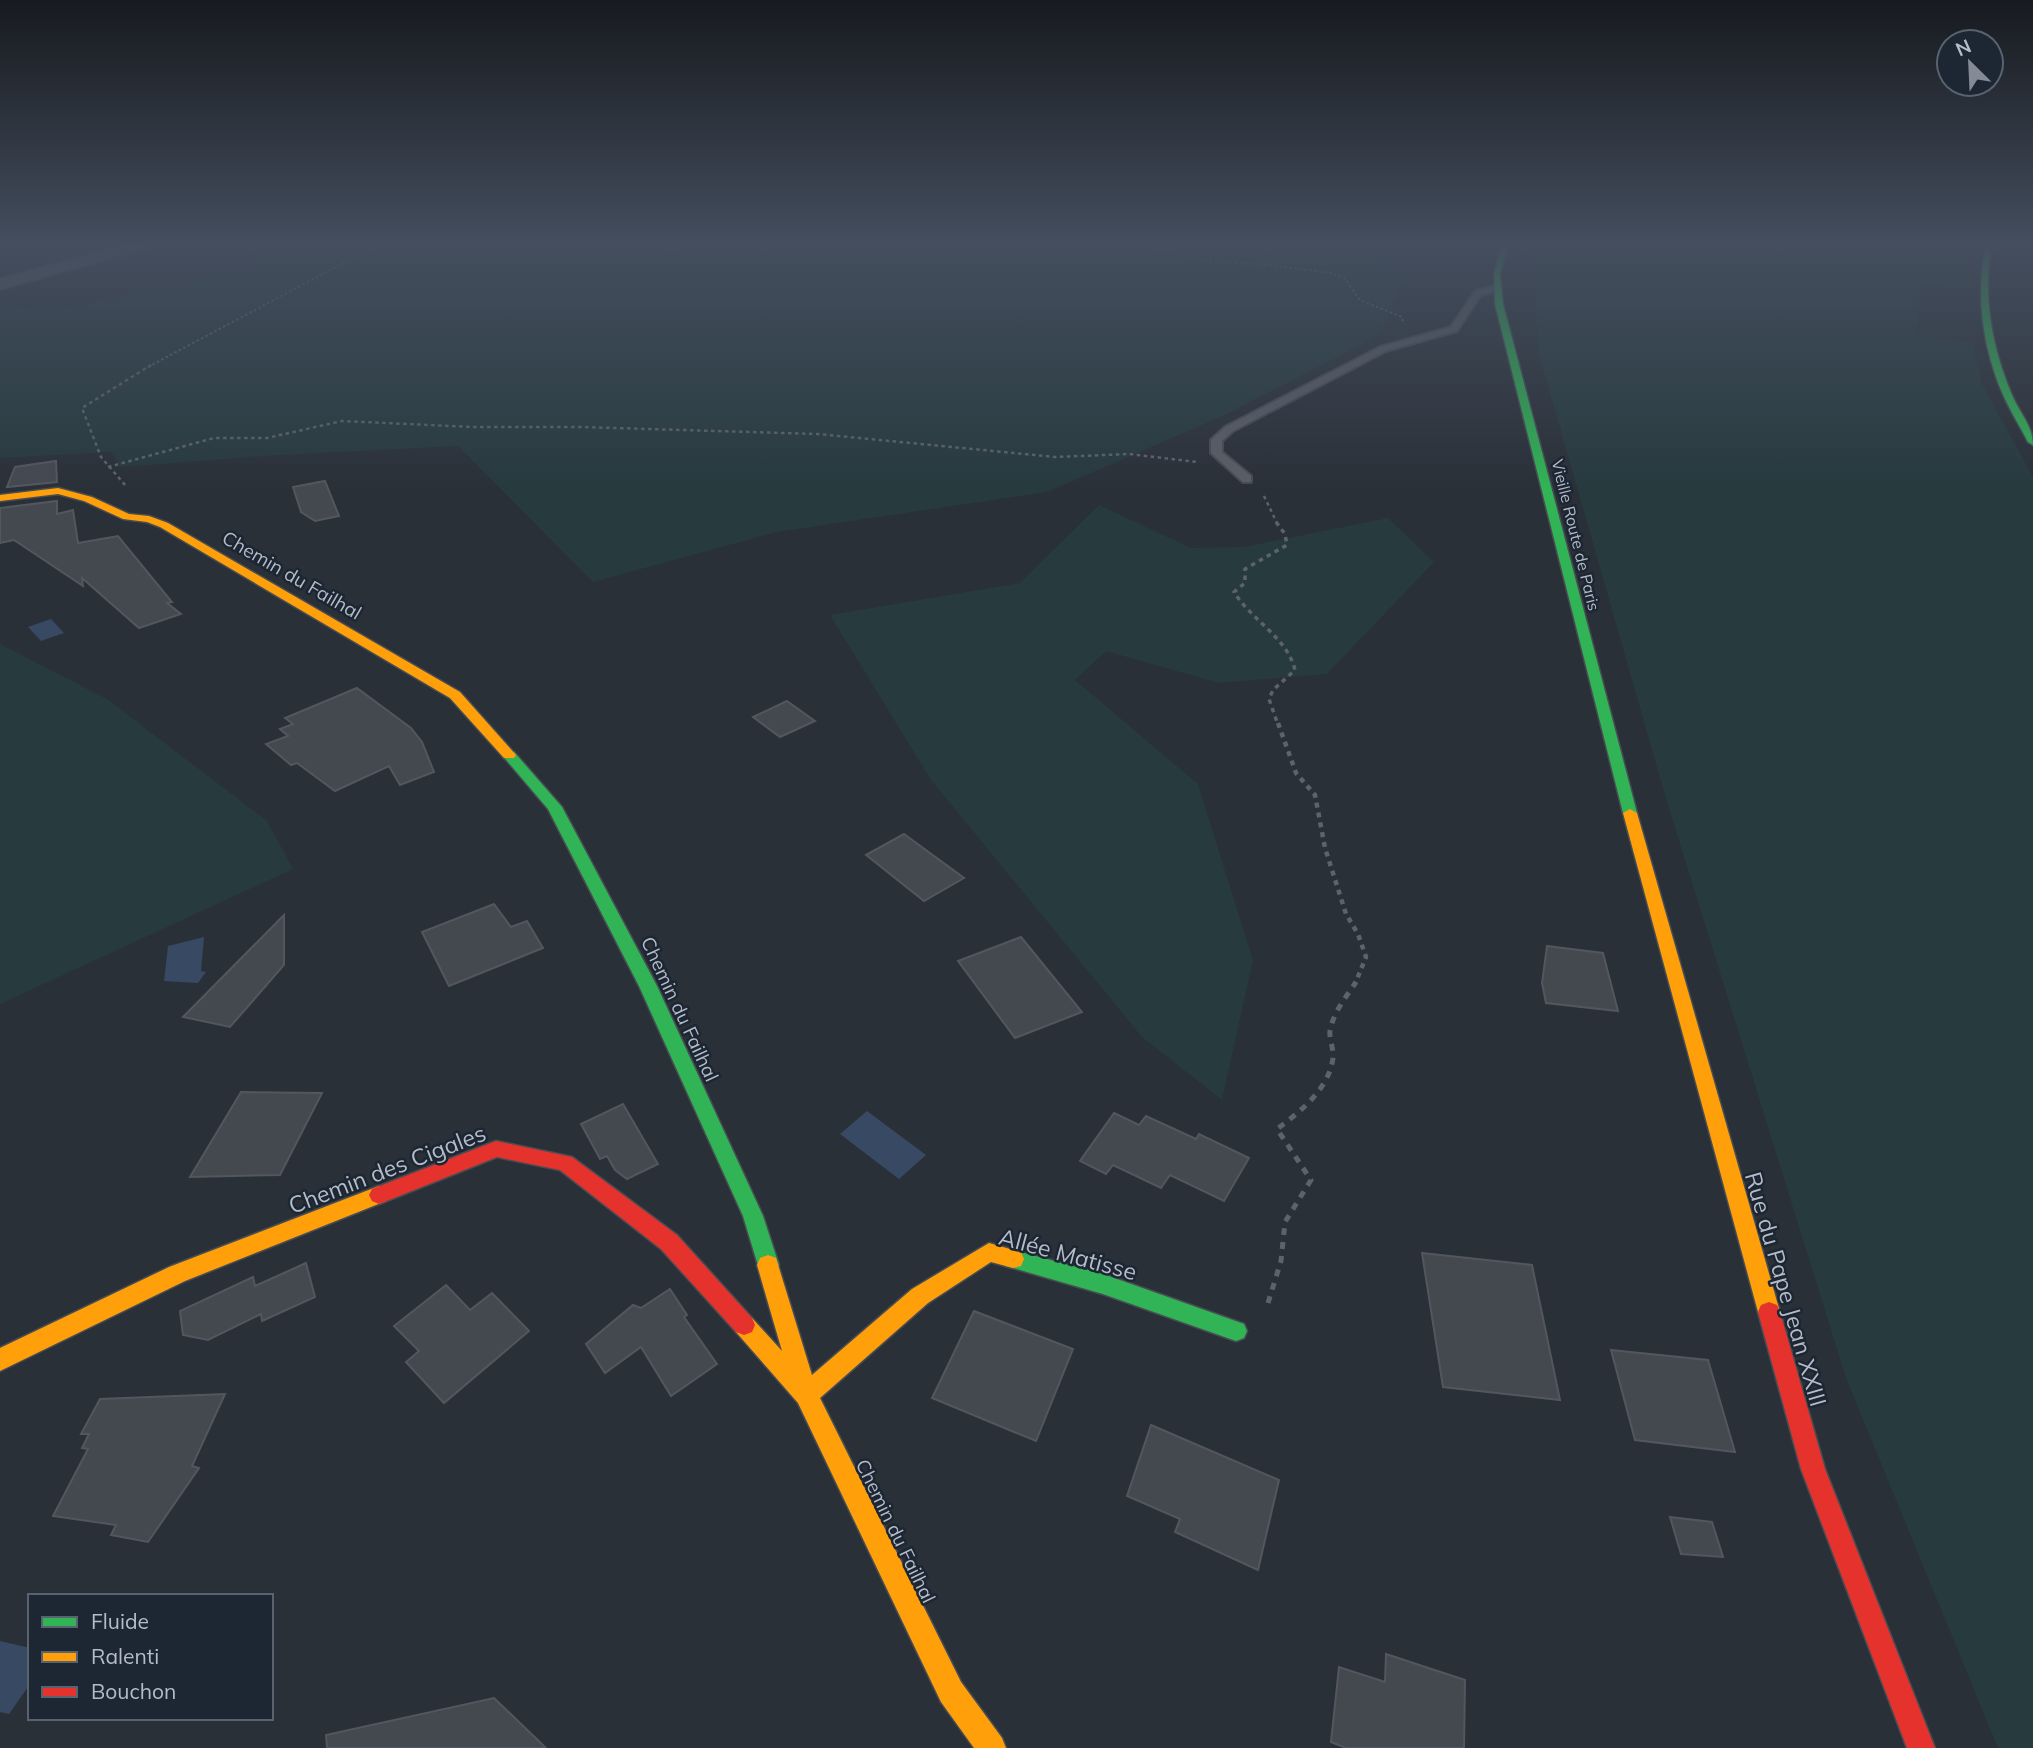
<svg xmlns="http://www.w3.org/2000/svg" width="2033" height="1748" viewBox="0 0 2033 1748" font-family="Mulish,sans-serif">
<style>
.green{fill:#273a3e}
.water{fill:#384963}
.building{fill:#444950;stroke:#52575f;stroke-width:2}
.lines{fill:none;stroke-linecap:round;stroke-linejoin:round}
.lane-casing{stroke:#484c53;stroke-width:4}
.street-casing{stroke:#484c53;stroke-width:4}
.fast-casing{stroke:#484c53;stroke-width:3}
.slow-casing{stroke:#484c53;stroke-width:3}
.jam-casing{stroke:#484c53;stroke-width:3}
.path-far4{stroke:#5d636a;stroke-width:2;stroke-dasharray:2.5 2.5;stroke-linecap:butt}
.path-far3{stroke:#5d636a;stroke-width:2.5;stroke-dasharray:3.5 3.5;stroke-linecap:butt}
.path-far2{stroke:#5d636a;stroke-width:3.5;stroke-dasharray:4.5 4.5;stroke-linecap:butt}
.path-far1{stroke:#5d636a;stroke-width:4.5;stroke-dasharray:5 5;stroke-linecap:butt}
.path{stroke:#5d636a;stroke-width:5;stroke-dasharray:7 7;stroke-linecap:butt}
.lane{fill:#5a5e66;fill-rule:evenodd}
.street{fill:#5a5e66;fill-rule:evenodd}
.fast{fill:#30b455;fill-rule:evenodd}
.slow{fill:#ff9f0a;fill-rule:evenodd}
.jam{fill:#e5322d;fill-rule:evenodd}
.labels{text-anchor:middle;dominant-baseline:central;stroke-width:5;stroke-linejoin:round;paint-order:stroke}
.far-street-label{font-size:16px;fill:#b4bcc9;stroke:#1d2633}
.street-label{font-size:19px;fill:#b4bcc9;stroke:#1d2633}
.near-street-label{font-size:23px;fill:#b4bcc9;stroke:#1d2633}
</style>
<rect width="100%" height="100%" fill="#2a3038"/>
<!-- green -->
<g class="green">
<polygon points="303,245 597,245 627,252 638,245 1300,245 1377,259 1406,272 1381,334 1225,415 1047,492 777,532 593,582 458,446 263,456 121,467 111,452 0,458 0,303 47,312 223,274"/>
<polygon points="1532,245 1963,245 1968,289 1921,285 1917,335 1973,343 1981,382 2033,477 2033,1748 1998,1748 1846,1378 1667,802 1538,351"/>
<polygon points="1099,505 1191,548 1244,547 1388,518 1434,562 1327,674 1219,683 1106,651 1075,680 1198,784 1253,960 1222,1100 1142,1037 931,780 830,615 1020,583"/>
<polygon points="0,644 107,699 267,821 293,869 0,1004"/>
</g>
<!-- water -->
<g class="water">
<polygon points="51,619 64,633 41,641 28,627"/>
<polygon points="204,937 201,971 206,972 198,983 164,981 168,946"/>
<polygon points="867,1111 926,1155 899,1179 840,1134"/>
<polygon points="0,1641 30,1648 30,1684 9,1714 0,1712"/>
</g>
<!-- building -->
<g class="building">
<polygon points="56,461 57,482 7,487 15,467"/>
<polygon points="325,481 339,516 315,521 301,512 293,487"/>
<polygon points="57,501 57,514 73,510 78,543 118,536 172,602 167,603 181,614 139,628 82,578 83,586 14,540 0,543 0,508"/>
<polygon points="357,688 411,728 422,742 434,772 400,785 389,766 335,791 297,763 291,765 266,744 288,736 280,729 293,724 285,718"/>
<polygon points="787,701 815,721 780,737 753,717"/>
<polygon points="904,834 964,878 924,901 866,855"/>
<polygon points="494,904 511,927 527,921 543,948 449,986 422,932"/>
<polygon points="284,915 284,965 230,1027 183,1017"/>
<polygon points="1021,937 1082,1012 1015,1038 958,961"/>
<polygon points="1547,946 1603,953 1618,1011 1546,1003 1542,983"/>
<polygon points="241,1092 322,1093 280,1175 190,1177"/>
<polygon points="623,1104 658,1164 627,1179 615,1170 607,1156 600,1159 581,1124"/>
<polygon points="1114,1113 1139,1125 1146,1116 1196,1139 1199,1134 1249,1158 1224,1201 1170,1175 1161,1188 1113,1165 1106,1174 1080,1161"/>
<polygon points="1422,1253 1532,1265 1560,1400 1443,1387"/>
<polygon points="306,1263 315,1297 262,1321 261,1314 208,1340 183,1335 180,1311 253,1277 255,1286"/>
<polygon points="446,1285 470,1310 492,1293 529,1331 444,1403 406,1362 419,1351 394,1326"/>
<polygon points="670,1289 687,1315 684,1317 717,1364 671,1396 641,1347 605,1373 586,1344 633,1305 641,1308"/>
<polygon points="974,1311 1073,1349 1036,1441 932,1398"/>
<polygon points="1611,1350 1708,1360 1735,1452 1635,1440"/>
<polygon points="225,1394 192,1466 199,1468 148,1542 111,1535 116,1525 53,1516 88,1449 82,1448 89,1434 81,1434 100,1399"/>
<polygon points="1151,1425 1279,1480 1258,1570 1175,1532 1180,1519 1127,1496"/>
<polygon points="1670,1517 1712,1522 1723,1557 1681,1554"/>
<polygon points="1386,1654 1465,1680 1464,1748 1346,1748 1331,1742 1339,1667 1385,1682"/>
<polygon points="494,1698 546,1748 327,1748 326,1735"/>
</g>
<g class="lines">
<!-- lane casing -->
<g class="lane-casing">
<polygon id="lane" points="1498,285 1501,290 1481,295 1457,331 1386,351 1233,431 1222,441 1222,452 1251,476 1251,482 1243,482 1211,453 1211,440 1225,427 1380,347 1451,327 1475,291"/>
</g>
<!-- street casing -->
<g class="street-casing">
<polygon id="street" points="125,245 149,245 146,248 0,289 0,279"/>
</g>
<!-- fast casing -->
<g class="fast-casing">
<g id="fast">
<polygon points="1502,245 1508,245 1500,274 1503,304 1637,813 1630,817 1623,813 1495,304 1494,274"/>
<path d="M 1986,245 L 1992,245 C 1982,296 1992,348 2012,395 C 2019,412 2033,426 2033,445 L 2028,442 C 2021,428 2012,414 2005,399 C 1983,352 1975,296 1986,245 Z"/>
<polygon points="509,751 514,752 562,807 657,986 763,1216 779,1265 776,1272 768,1275 760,1272 743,1216 639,986 548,809 502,755"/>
<polygon points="1013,1250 1103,1274 1244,1324 1247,1331 1244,1338 1236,1341 1103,1294 1013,1268 1005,1266 1002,1259 1005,1252"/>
</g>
</g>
<!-- slow casing -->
<g class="slow-casing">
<g id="slow">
<polygon points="58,488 92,497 129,514 149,516 168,523 460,692 516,755 514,758 504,758 450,698 160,527 147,522 123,519 84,501 58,494 0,501 0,495"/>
<polygon points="1630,809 1637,813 1780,1312 1777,1319 1769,1322 1761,1319 1758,1312 1623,813"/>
<polygon points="379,1186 386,1189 389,1195 386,1201 185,1281 0,1371 0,1348 169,1267"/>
<polygon points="989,1243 1021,1252 1024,1259 1021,1266 1013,1268 991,1262 928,1303 820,1398 961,1682 1002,1738 1006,1748 974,1748 941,1702 798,1403 736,1332 733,1325 736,1318 744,1315 752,1318 782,1351 757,1265 760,1258 768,1255 776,1258 812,1375 912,1289"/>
</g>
</g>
<!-- jam casing -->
<g class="jam-casing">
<g id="jam">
<polygon points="496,1141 572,1157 677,1235 752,1318 755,1325 752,1332 744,1335 736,1332 661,1249 560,1170 497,1157 379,1204 372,1201 369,1195 372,1189"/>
<polygon points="1769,1302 1777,1305 1780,1312 1825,1469 1935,1748 1907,1748 1801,1469 1758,1312 1761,1305"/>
</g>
</g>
<!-- path-far4 -->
<g class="path-far4">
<polyline points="654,245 696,256"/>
<polyline points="1147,245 1211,262 1261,264 1331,273 1345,279 1360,300 1402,317 1403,323"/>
<polyline points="148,367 377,245"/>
</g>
<!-- path-far3 -->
<g class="path-far3">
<polyline points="108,467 214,438 267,438 342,421 473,427 581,427 818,434 1055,457 1129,454 1197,462"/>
<polyline points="125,485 101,457 82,408 151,365"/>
<polyline points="1264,496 1277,523"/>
</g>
<!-- path-far2 -->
<path class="path-far2" d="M 1276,522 L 1285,534 L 1287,545 L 1245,569 L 1245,583 L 1234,592 C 1251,620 1287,637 1295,670 L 1273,690 L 1269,699 L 1278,725"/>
<!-- path-far1 -->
<polyline class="path-far1" points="1278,723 1296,773 1315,795 1325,848 1346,914 1358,934 1366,957 1355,984"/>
<!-- path -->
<path class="path" d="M 1268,1303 L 1281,1261 L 1285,1222 L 1311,1180 L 1277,1129 C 1300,1112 1329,1089 1333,1058 C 1334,1049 1329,1039 1330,1031 C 1333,1013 1346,997 1356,982"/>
<!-- lane -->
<use href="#lane" class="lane"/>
<!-- street -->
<use href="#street" class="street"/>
<!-- fast -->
<use href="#fast" class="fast"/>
<!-- slow -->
<use href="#slow" class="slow"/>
<!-- jam -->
<use href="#jam" class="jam"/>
</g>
<!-- sky -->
<linearGradient id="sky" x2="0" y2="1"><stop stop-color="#171a1f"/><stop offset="0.5" stop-color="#444e5e"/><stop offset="1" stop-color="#444e5e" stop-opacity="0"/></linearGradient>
<rect width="2033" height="489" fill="url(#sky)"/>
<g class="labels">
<!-- far-street labels -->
<g class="far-street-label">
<text transform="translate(1576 535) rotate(76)">Vieille Route de Paris</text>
</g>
<!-- street labels -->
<g class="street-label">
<text transform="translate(292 575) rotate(30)">Chemin du Failhal</text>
<text transform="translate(680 1009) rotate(65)">Chemin du Failhal</text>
<text transform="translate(896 1531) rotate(64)">Chemin du Failhal</text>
</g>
<!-- near-street labels -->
<g class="near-street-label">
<text transform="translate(387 1169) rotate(-21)">Chemin des Cigales</text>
<text transform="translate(1068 1254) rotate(15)">Allée Matisse</text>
<text transform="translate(1786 1289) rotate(74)">Rue du Pape Jean XXIII</text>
</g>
</g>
<!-- legend -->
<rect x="28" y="1594" width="245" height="126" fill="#1d2633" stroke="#59626f" stroke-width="2"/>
<rect x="42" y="1617" width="35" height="10" fill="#30b455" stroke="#59626f" stroke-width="2"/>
<text x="91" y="1629" font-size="21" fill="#b4bcc9">Fluide</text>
<rect x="42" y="1652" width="35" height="10" fill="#ff9f0a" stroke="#59626f" stroke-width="2"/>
<text x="91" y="1664" font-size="21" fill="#b4bcc9">Ralenti</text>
<rect x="42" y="1687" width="35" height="10" fill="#e5322d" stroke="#59626f" stroke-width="2"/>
<text x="91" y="1699" font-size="21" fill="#b4bcc9">Bouchon</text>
<!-- north arrow -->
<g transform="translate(1970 63) rotate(336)"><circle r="33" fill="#1d2633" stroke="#59626f" stroke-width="2"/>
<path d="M0-5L12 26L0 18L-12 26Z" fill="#848b96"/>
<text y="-10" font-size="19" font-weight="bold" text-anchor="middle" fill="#b4bcc9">N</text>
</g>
</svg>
